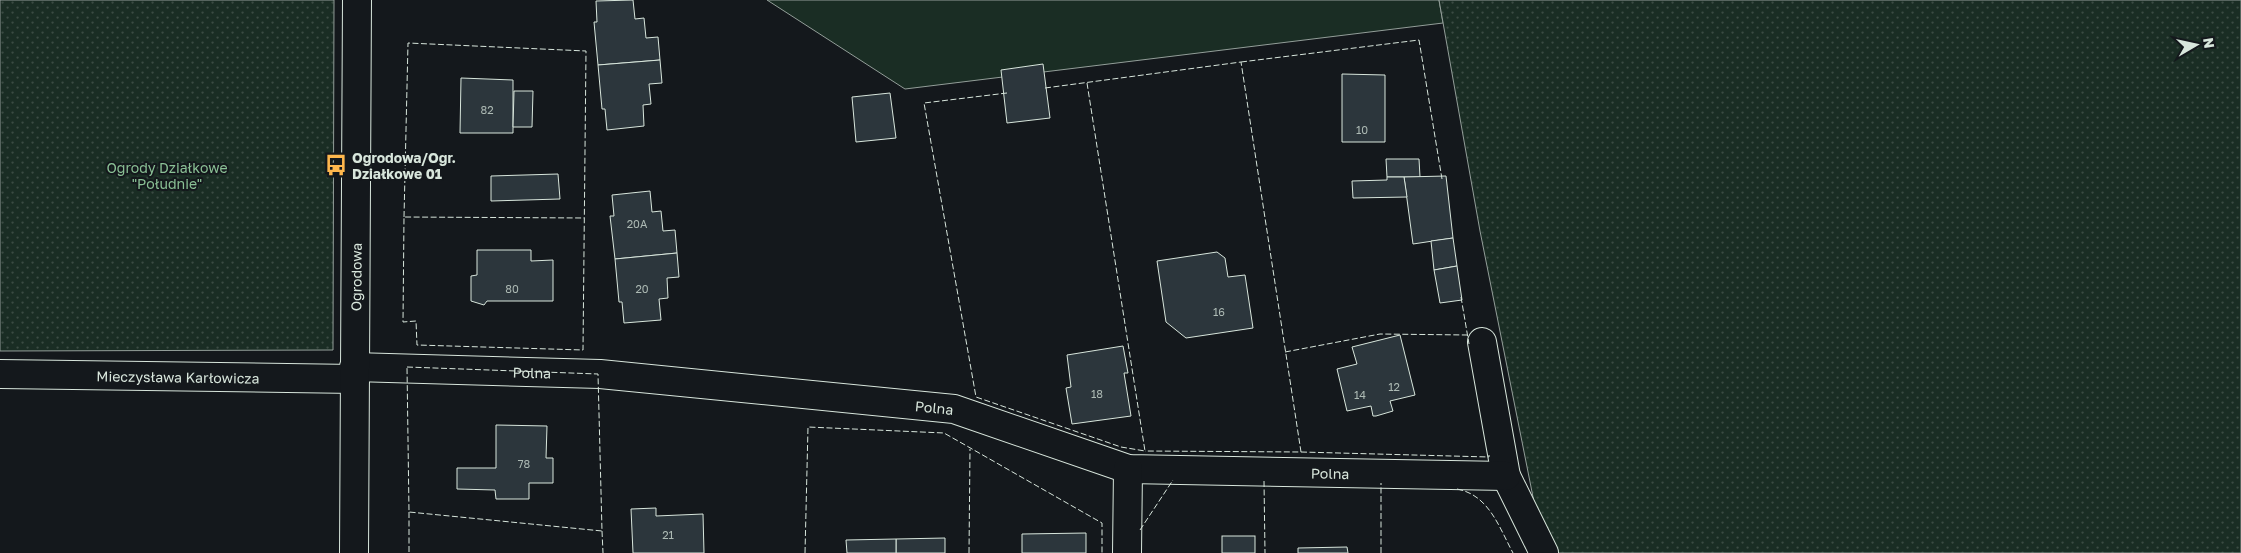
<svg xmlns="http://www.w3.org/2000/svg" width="2241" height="553" viewBox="0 0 2241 553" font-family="'Golos Text',sans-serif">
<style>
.grass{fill:#1a2d24;stroke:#939e99}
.garden{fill:url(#garden-dots);stroke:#939e99}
.building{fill:#2c363c;stroke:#d8e6dc}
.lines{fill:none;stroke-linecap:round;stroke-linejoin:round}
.minor-casing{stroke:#d8e6dc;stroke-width:30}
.minor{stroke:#14181c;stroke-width:28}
.fence{stroke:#d8e6dc;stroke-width:1;stroke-dasharray:6 2.5;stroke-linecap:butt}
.labels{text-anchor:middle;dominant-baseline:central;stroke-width:4;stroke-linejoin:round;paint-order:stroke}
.number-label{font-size:11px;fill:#adbab4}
.poi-label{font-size:14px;font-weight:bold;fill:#d8e6dc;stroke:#14181c;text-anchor:start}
.park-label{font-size:14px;fill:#8ac095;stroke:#14181c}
.street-label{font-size:14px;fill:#d8e6dc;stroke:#14181c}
</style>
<defs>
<pattern id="garden-dots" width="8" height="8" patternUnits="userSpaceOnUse" patternTransform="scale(1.25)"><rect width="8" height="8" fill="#1a2d24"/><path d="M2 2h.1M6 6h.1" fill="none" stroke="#3b4b43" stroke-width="1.8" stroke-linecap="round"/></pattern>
</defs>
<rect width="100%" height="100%" fill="#14181c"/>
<!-- grass -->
<polygon class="grass" points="767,0 1439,0 1443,23 905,89"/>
<!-- garden -->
<g class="garden">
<polygon points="0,0 334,0 333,350 0,351"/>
<polygon points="1439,0 2241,0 2241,553 1556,553 1537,517 1480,231"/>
</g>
<!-- building -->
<g class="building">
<polygon points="633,0 635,19 644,18 646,38 658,37 660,60 598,65 594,22 597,22 596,1"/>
<polygon points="660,60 662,83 649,84 651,104 643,105 644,126 607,130 605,109 602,109 598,65"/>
<polygon points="1043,64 1050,118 1007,123 1001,70"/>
<polygon points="1342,74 1385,75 1385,142 1342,142"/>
<polygon points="461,78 513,80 513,133 460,133"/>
<polygon points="514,91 533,91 532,127 513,127"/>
<polygon points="890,93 896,138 856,142 852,97"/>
<polygon points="1386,159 1419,159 1420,177 1387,177"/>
<polygon points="558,174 560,199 491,201 491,176"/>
<polygon points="1446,176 1453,238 1413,244 1404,177"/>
<polygon points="1387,177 1404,177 1407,197 1353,198 1352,181 1387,180"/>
<polygon points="650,191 652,212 661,211 663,231 675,230 677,253 615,259 610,216 614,216 612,195"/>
<polygon points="1453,238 1457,266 1434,270 1431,241"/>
<polygon points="477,250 531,250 531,261 553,260 553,301 487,301 484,305 471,301 471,276 477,275"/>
<polygon points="1217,252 1225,258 1228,277 1245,275 1253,328 1186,338 1166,322 1157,261"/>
<polygon points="677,253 679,277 667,278 668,298 659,299 661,320 624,323 622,302 619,302 615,259"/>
<polygon points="1457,266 1462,300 1440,303 1434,270"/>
<polygon points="1400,335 1415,395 1390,401 1393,411 1376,416 1373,416 1371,406 1347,411 1337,369 1357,364 1352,347"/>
<polygon points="1123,346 1128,373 1124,373 1131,416 1072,424 1066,388 1071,387 1067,355"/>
<polygon points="496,425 547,426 546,458 553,458 553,483 529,483 529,499 496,499 495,490 457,489 457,468 496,468"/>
<polygon points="656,508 656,516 703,514 704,553 633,553 631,509"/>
<polygon points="1086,533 1086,553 1022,553 1022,534"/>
<rect x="1222" y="536" width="33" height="17"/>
<polygon points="945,538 945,553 896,553 896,539"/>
<polygon points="896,539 896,553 847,553 846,540"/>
<polygon points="1347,547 1348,553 1298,553 1298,548"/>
</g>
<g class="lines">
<!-- minor casing -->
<g class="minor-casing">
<g id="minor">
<polyline points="1482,342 1506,476 1544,553"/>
<path id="s1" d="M 354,367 L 600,374 L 954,409 L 1128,469 L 1506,476"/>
<path id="s2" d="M 0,374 L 355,379"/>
<path id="s3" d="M 354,553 L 357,0"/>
<polyline points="1127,553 1128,469"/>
</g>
</g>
<!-- minor -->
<use href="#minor" class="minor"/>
<!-- fence -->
<g class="fence">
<polyline points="1241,62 1419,40 1442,179"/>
<polyline points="1045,88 1241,62 1301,452 1145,451"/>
<polyline points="1007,93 924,103 976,397 1121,447 1145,451 1087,83"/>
<polyline points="404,217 408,43 586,51 583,350 417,345 416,321 403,322 404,217 584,218"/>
<polyline points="1461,297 1469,344"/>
<polyline points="1285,352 1380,334 1467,335"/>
<polygon points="407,367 598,374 602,531 409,512"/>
<polyline points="1301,452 1489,457 1489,455"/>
<polyline points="1264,481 1265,553"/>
<path d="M 1457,489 C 1489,495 1499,527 1513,553"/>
<polyline points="409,512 409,553"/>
<polyline points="1140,530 1173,480"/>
<polyline points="602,531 603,553"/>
<polyline points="805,553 808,427 944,433 1102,523 1102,553"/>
<polyline points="969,553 970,449"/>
<polyline points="1381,553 1381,483"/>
</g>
</g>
<!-- icons -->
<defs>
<g id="bus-bare" transform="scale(1.725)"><path d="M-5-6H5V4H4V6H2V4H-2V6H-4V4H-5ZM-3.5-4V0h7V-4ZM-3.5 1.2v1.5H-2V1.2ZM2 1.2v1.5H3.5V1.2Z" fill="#ffb74d" stroke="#14181c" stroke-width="2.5" paint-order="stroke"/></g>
</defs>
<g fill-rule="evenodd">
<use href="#bus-bare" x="336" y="165"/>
</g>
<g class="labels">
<!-- number labels -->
<g class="number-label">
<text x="487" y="109">82</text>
<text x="1362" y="129">10</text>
<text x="637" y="223">20A</text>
<text x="512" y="288">80</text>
<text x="642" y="288">20</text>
<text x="1219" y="311">16</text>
<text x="1394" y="386">12</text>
<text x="1097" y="393">18</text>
<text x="1360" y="394">14</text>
<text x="524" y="463">78</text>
<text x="668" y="534">21</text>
</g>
<!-- poi labels -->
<g class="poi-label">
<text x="352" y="157">Ogrodowa/Ogr.<tspan x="352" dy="16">Działkowe 01</tspan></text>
</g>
<!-- park labels -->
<g class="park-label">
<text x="167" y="167">Ogrody Działkowe<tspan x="167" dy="16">"Południe"</tspan></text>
</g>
<!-- street labels -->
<g class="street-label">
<text stroke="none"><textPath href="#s3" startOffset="276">Ogrodowa</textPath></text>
<text stroke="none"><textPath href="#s1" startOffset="178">Polna</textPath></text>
<text stroke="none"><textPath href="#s2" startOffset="178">Mieczysława Karłowicza</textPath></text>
<text stroke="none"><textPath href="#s1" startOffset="582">Polna</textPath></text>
<text stroke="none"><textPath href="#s1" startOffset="988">Polna</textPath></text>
</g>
</g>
<!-- north arrow -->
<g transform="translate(2196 45) rotate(81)" stroke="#14181c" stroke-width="4" paint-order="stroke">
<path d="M0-4L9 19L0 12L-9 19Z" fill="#d8e6dc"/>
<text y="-8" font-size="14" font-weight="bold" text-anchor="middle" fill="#d8e6dc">N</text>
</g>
</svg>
